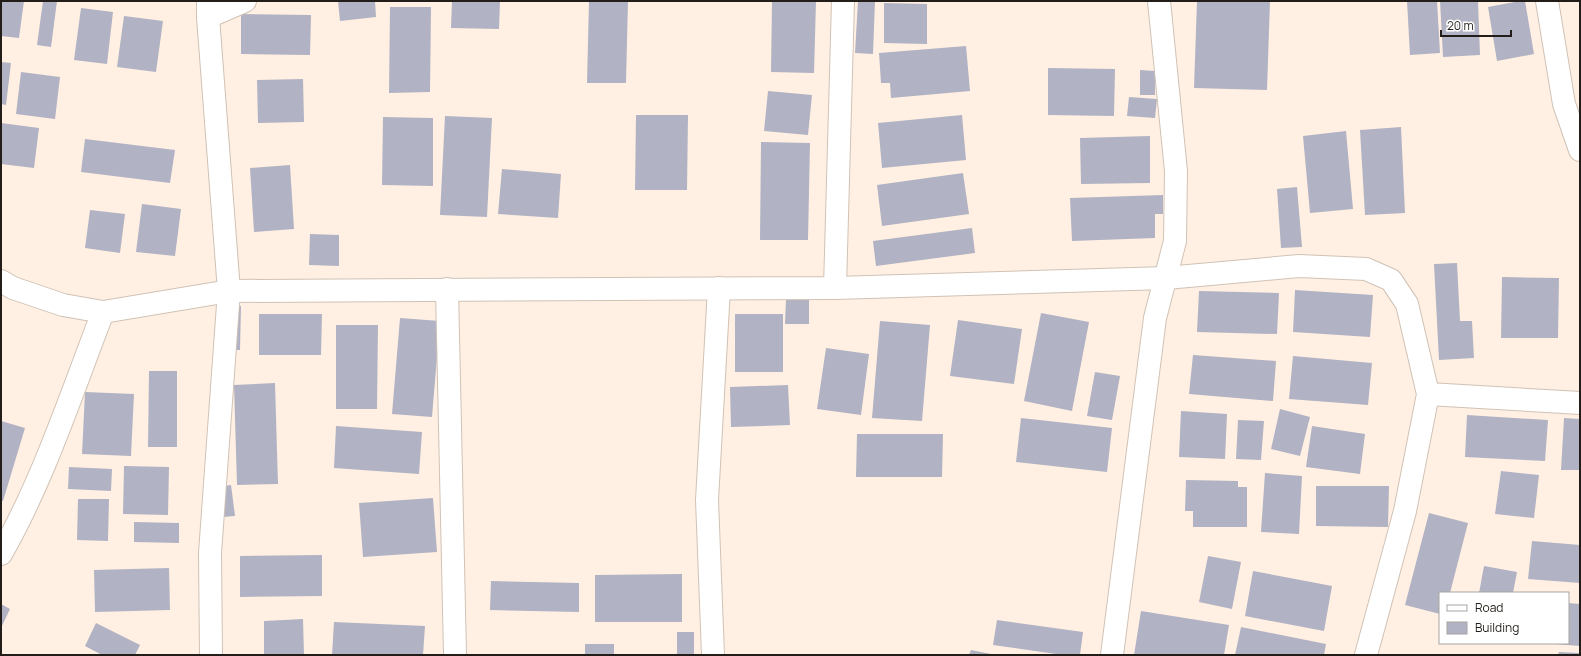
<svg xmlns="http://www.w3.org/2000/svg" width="1581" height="656" viewBox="0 0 1581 656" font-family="Manrope,sans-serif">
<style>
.building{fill:#b1b2c3}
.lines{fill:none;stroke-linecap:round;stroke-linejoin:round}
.minor-casing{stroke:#d0c2b5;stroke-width:24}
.minor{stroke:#fff;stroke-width:22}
</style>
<rect width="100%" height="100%" fill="#fff0e3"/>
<!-- building -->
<g class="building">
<polygon points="1,1 24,1 19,38 1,36"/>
<polygon points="43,1 57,1 51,47 37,45"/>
<polygon points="338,1 375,1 376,17 340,21"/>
<polygon points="452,1 500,1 499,29 451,28"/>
<polygon points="589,1 628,1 626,83 587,83"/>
<polygon points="772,1 816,1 814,73 771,72"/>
<polygon points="858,1 875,1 873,54 855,53"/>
<polygon points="1197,1 1270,1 1267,90 1194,88"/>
<polygon points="1407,1 1437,1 1440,53 1410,55"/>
<polygon points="1440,1 1478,1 1480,55 1443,57"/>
<polygon points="1520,1 1525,1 1534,54 1497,61 1488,7"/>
<polygon points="884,3 927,4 927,44 884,43"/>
<polygon points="390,7 431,7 430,92 389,93"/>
<polygon points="81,8 113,12 107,64 74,60"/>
<polygon points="241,14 311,15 310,55 241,54"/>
<polygon points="124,16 163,21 156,72 117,67"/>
<polygon points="966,46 970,91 891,98 890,83 881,83 879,53"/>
<polygon points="1,62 11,63 6,105 1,104"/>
<polygon points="1048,68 1115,69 1114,116 1048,115"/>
<polygon points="1140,70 1155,71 1155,95 1140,95"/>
<polygon points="21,72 60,77 55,119 16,114"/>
<polygon points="303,79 304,122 258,123 257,80"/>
<polygon points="768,91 812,95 808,135 764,131"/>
<polygon points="1129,97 1157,99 1155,118 1127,116"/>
<polygon points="636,115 688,115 687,190 635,190"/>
<polygon points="962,115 966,160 882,168 878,123"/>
<polygon points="445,116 492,118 487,217 440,215"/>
<polygon points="383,117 433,118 433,186 382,185"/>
<polygon points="1,123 39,128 34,168 1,164"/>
<polygon points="1401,127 1405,213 1365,215 1360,130"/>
<polygon points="1346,131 1353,209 1310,213 1303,136"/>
<polygon points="1150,136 1150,183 1081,184 1080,138"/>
<polygon points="85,139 175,150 170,183 81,172"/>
<polygon points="761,142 810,143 808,240 760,240"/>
<polygon points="290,165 294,229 254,232 250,168"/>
<polygon points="502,169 561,174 558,218 498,214"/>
<polygon points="963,173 969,214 882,226 877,185"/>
<polygon points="1297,187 1302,247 1281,248 1277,189"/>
<polygon points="1163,195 1163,214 1155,214 1155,238 1072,241 1070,198"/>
<polygon points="142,204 181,209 175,256 136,252"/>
<polygon points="90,210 125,214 120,253 85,248"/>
<polygon points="972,228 975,253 876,266 873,241"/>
<polygon points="310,234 339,235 339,266 309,265"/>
<polygon points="1457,263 1460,321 1472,321 1474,358 1439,360 1434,264"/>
<polygon points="1502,277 1559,278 1558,338 1501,338"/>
<polygon points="1295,290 1373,295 1370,337 1293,332"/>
<polygon points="1199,291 1279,293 1277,334 1197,332"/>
<polygon points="786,300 809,300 809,324 785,324"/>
<polygon points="230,306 241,306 240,350 228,350"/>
<polygon points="1041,313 1089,322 1072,411 1024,401"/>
<polygon points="259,314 322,314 321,355 259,355"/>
<rect x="735" y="314" width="48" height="58"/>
<polygon points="400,318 440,321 432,417 392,414"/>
<polygon points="958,320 1022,329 1014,384 950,376"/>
<polygon points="880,321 930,325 922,421 872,418"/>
<polygon points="336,325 378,325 377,409 336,409"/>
<polygon points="826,348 869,354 861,415 817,409"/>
<polygon points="1193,355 1276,361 1273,401 1189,394"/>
<polygon points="1293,356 1372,363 1368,405 1289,399"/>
<polygon points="149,371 177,371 177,447 148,447"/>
<polygon points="1095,372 1120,376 1112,420 1087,416"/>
<polygon points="275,383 278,484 237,485 234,385"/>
<polygon points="788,385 790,425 731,427 730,387"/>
<polygon points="85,392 134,394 131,456 82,454"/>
<polygon points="1280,409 1310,417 1300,456 1271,449"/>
<polygon points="1181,411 1227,414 1225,459 1179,457"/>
<polygon points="1467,415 1548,420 1545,461 1465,457"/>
<polygon points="1021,418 1112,428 1107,472 1016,462"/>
<polygon points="1564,418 1580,419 1580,470 1561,470"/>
<polygon points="1238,420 1264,421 1261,460 1236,459"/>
<polygon points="1,421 25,428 3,501 1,501"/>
<polygon points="336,426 422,432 419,474 334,468"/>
<polygon points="1312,426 1365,434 1360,474 1306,467"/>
<polygon points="857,434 943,434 942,477 856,477"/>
<polygon points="124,466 169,467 168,515 123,514"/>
<polygon points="69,467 112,469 111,491 68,489"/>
<polygon points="1501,471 1539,475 1534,518 1495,514"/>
<polygon points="1265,473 1302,476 1299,534 1261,532"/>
<polygon points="1186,480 1238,481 1238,487 1247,487 1247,527 1193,527 1193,511 1185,511"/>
<polygon points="231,485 235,516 222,517 218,487"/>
<polygon points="1316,486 1389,486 1388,527 1316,526"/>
<polygon points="433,498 437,552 363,557 359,503"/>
<polygon points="78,499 109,499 108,541 77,540"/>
<polygon points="1429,513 1468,523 1450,593 1440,593 1440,614 1405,605"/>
<polygon points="134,522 179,523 179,543 134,542"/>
<polygon points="1532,541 1580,545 1580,583 1528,579"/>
<polygon points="322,555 322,596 240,597 240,556"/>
<polygon points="1208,556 1241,562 1232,609 1199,602"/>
<polygon points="1484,566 1517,572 1513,593 1479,593"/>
<polygon points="169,568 170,610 95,612 94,570"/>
<polygon points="1253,571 1332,586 1324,631 1245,616"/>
<polygon points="682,574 682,622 595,622 595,575"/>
<polygon points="491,581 579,583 579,612 490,610"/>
<polygon points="1568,603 1580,604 1580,646 1555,644 1568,643"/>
<polygon points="1,604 10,609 1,628"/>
<polygon points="1141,611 1229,625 1224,655 1134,655"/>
<polygon points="303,619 304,655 264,655 264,621"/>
<polygon points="997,620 1083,632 1080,655 1063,655 993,645"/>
<polygon points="334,622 425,626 423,655 332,655"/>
<polygon points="96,623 140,645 135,655 102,655 85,646"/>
<polygon points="1241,627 1326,644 1324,655 1235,655"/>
<rect x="677" y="632" width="17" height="23"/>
<rect x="585" y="644" width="29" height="11"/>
<polygon points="971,650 991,654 991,655 969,655"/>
<polygon points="1559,652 1580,653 1580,655 1558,655"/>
</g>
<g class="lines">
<!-- minor casing -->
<g class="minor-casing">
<g id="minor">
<polyline points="208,1 208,17 229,291 210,553 211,655"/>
<polyline points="1547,1 1564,104 1580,150"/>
<polyline points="208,17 245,1"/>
<polyline points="1,281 13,288 63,305 103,312 229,291 835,288 1166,278 1299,266 1366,269 1391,280 1407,304 1428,394 1405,511 1366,655"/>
<polyline points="835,288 843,1"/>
<polyline points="447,289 455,655"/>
<polyline points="1428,394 1580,403"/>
<path d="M 1,554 C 43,481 72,392 103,312"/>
<polyline points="713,655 707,500 719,288"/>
<polyline points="1112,655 1155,318 1175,241 1176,171 1159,1"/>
</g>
</g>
<!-- minor -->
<use href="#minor" class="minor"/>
</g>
<!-- border -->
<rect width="1581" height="656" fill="none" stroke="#221d18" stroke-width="4"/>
<!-- legend -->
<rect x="1439" y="592" width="130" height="52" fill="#ffffff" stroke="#a7a5a3"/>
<rect x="1447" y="605" width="20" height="6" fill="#ffffff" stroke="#a7a5a3"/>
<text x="1475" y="612" font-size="12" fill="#221d18">Road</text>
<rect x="1447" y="622" width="20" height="12" fill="#b1b2c3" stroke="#a7a5a3"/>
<text x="1475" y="632" font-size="12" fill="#221d18">Building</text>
<!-- scale -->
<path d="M1441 30v6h70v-6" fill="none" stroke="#221d18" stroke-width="2"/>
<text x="1447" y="30" font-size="12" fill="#221d18" stroke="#ffffff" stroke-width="3" paint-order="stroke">20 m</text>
</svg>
